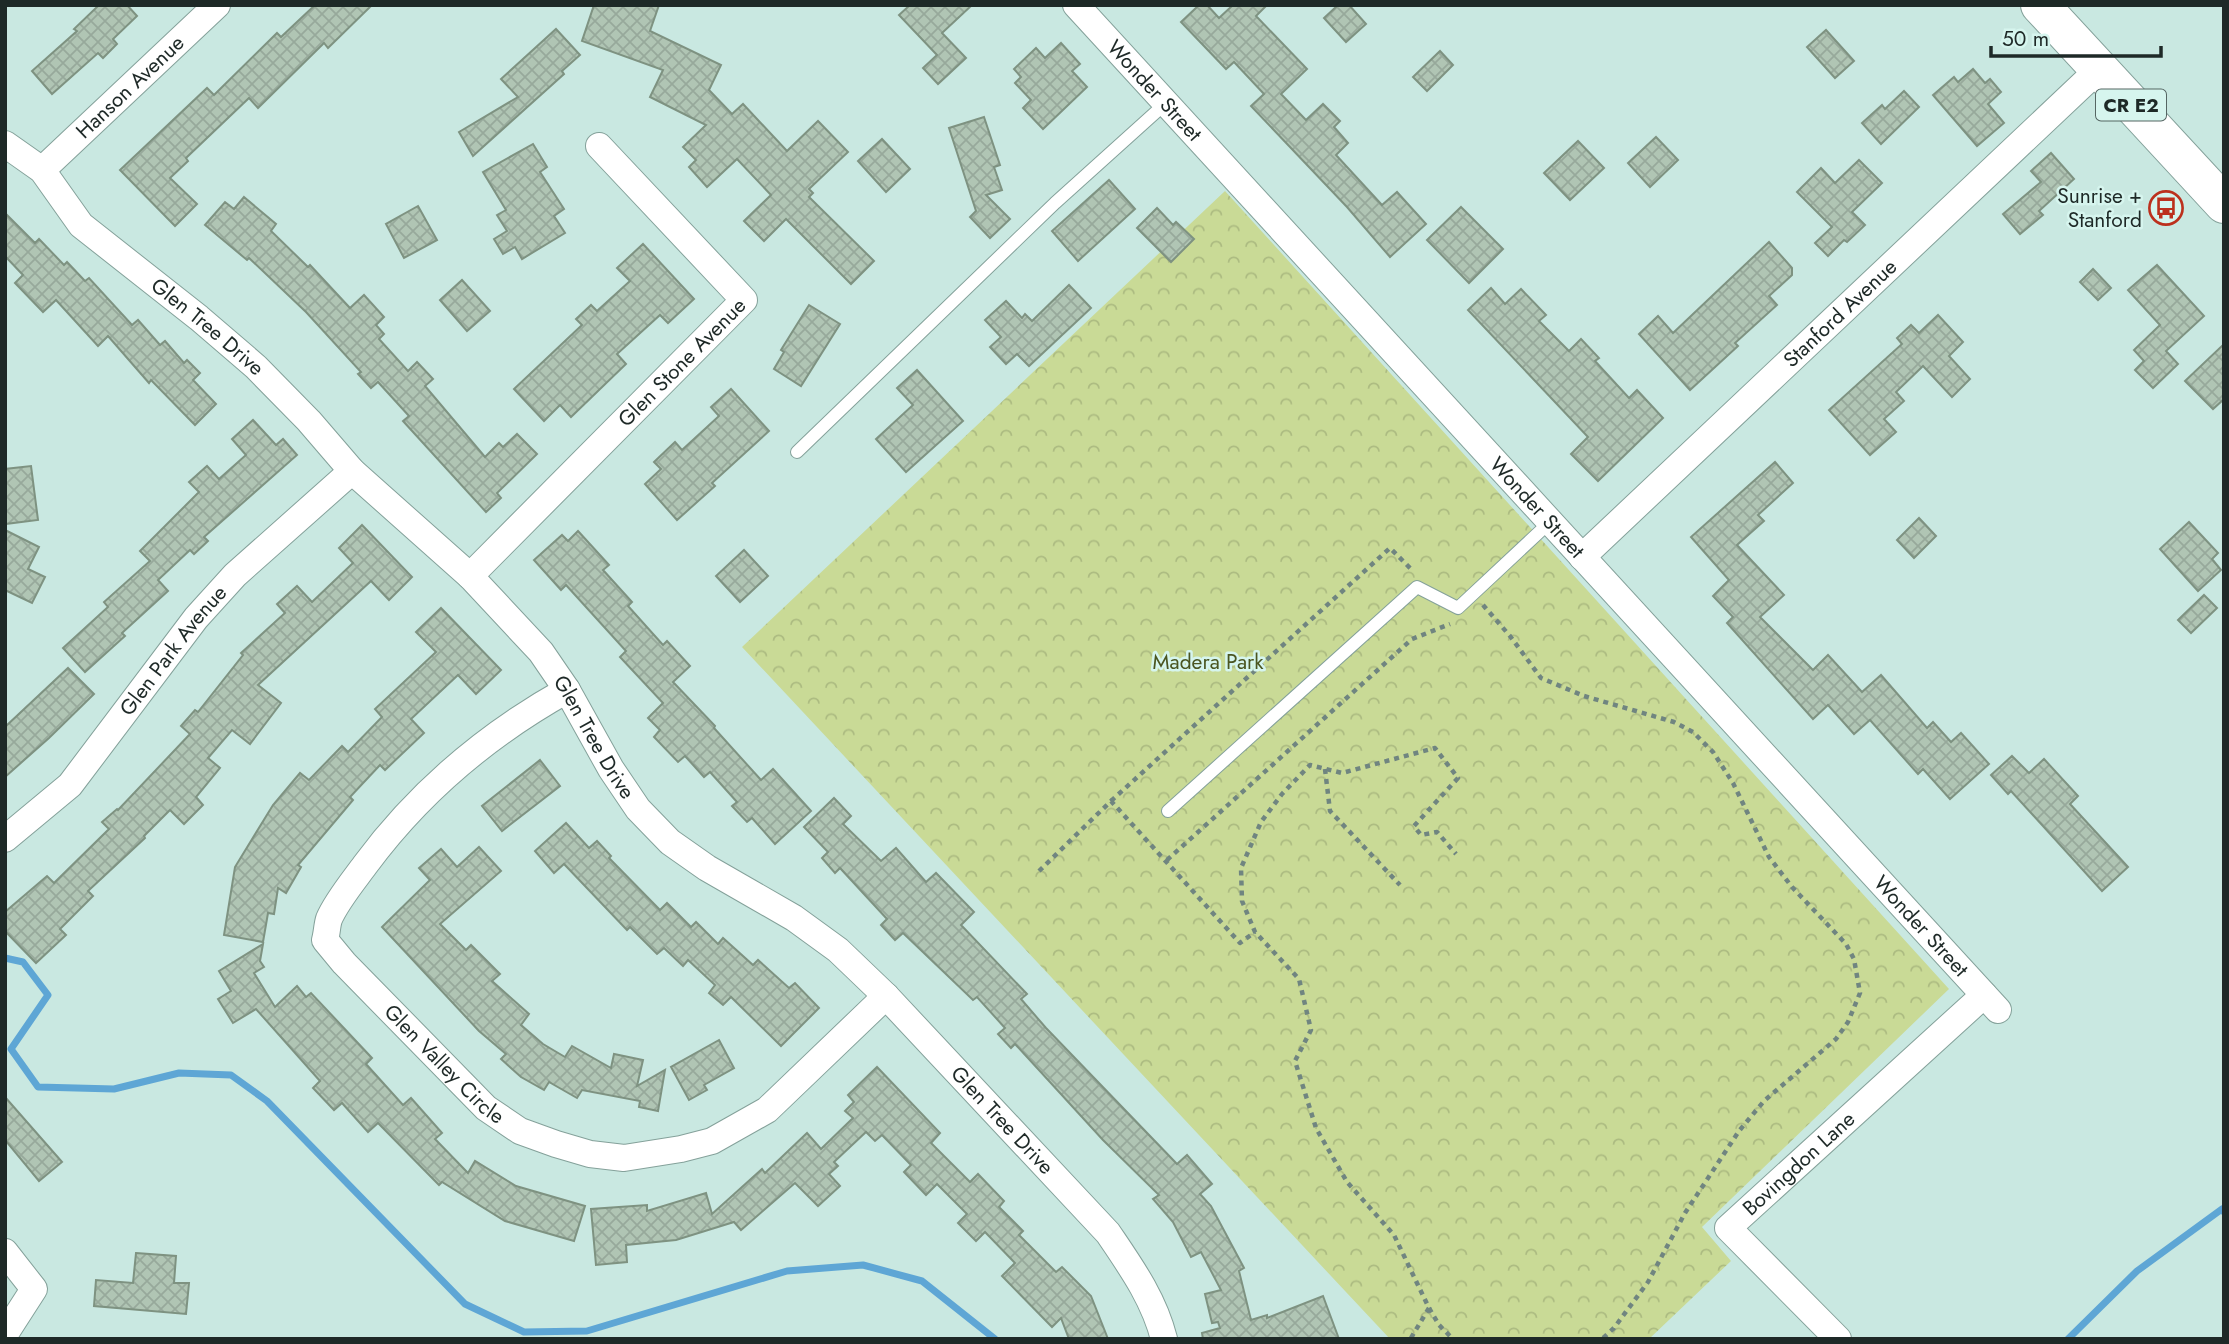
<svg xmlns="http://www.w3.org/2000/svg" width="2229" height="1344" viewBox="0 0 2229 1344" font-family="Jost,sans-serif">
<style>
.park{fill:url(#park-crowns)}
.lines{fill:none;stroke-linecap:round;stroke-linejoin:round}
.stream{stroke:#5ea6d5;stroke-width:7}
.building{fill:url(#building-cross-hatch);stroke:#7e9281;stroke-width:2}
.lane-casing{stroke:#84a19a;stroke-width:14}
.street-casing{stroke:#84a19a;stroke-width:28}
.primary-casing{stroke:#84a19a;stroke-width:40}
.path{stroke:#708580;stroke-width:4.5;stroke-dasharray:5 5;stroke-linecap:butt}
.lane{stroke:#fff;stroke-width:12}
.street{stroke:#fff;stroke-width:26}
.primary{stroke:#fff;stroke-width:38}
.labels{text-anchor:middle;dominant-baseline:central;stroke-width:5;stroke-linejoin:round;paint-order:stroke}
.shield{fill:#d6f5ee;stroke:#556663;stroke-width:2}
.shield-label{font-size:19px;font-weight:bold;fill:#1e2927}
.street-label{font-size:21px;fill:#1e2927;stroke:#d6f5ee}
.poi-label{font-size:21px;fill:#1e2927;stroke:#d6f5ee;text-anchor:end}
.park-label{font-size:21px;fill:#4a5520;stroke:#d6f5ee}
</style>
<defs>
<pattern id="park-crowns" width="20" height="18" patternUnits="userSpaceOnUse" patternTransform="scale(1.75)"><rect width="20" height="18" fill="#c9da96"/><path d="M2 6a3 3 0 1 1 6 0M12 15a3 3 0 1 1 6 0" fill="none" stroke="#acbb81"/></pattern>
<pattern id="building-cross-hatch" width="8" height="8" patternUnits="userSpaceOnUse" patternTransform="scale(1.75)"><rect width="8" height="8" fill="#b0c5b4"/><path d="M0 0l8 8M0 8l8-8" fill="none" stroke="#97a99b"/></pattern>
</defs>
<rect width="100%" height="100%" fill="#c9e8e1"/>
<!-- park -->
<polygon class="park" points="1225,191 1949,989 1702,1227 1731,1261 1649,1339 1390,1339 742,647"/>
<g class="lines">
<!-- stream -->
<g class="stream">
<polyline points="5,958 23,962 48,995 11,1049 38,1087 114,1089 179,1073 231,1075 267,1101 465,1304 524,1332 587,1331 787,1271 863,1265 922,1281 995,1339"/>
<polyline points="2068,1339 2137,1271 2222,1209 2224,1212"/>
</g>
</g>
<!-- building -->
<g class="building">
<polygon points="99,5 127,5 137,16 113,39 117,44 103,58 98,53 52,94 32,71 77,31 74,29"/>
<polygon points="315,5 372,5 328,48 324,43 258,108 249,98 186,158 188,161 170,178 197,204 175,226 120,170 207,88 214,95 277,33 281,37"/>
<polygon points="594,5 659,5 650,31 721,65 709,90 732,114 743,104 787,151 818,121 848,152 809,189 813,193 809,197 874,261 851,284 786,219 764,241 744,221 771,195 737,159 707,187 689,167 696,160 683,147 706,125 650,97 663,70 582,41"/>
<polygon points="910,5 972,5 942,33 966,58 938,84 923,68 937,55 899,15"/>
<polygon points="1199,5 1207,5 1219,18 1233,5 1267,5 1256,16 1307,69 1281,94 1306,120 1323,104 1340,121 1334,127 1348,143 1336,155 1382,205 1397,192 1426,224 1390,257 1347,207 1251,106 1264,94 1234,62 1226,69 1181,22"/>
<polygon points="1338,5 1349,5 1366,24 1346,42 1324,18"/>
<polygon points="556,29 580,55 562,71 564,74 473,156 459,132 518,97 501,79"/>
<polygon points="1826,30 1854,61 1835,78 1807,47"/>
<polygon points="1061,43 1080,64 1072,71 1087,87 1043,129 1023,108 1031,100 1015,83 1021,77 1014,69 1036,48 1045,58"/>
<polygon points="1440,51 1453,65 1427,91 1413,77"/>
<polygon points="1973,69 1985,83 1990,79 2001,92 1988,104 2004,123 1977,146 1933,95 1954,77 1958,82"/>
<polygon points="1904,91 1919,107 1881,144 1862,123 1882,105 1885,109"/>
<polygon points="984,117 1000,165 994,167 1002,190 986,195 1010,219 990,238 970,217 976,211 949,128"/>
<polygon points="1656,137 1678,160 1650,187 1628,163"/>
<polygon points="882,139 910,169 886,192 858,161"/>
<polygon points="1578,141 1604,168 1570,200 1544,173"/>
<polygon points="533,144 547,167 540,172 564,209 554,216 565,233 522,259 515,247 503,254 494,239 507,231 497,215 506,210 483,172"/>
<polygon points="2051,153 2074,179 2039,211 2043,215 2020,234 2003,214 2041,182 2031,171"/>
<polygon points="1859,160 1882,183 1852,212 1865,225 1847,242 1844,240 1828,256 1815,243 1832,227 1797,192 1821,168 1835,183"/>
<polygon points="1109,180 1135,209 1078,261 1052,231"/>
<polygon points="244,197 276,224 271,231 308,267 310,265 350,308 364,295 384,317 376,325 384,334 379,339 408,371 417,362 433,379 425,386 485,457 499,443 503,447 517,434 537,454 497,493 501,498 486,512 403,421 409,416 378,382 371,388 358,374 361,372 306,312 249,258 247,260 205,225 225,202 234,209"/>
<polygon points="418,206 437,240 404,258 386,224"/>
<polygon points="1461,207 1503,249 1469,283 1427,240"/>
<polygon points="1157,208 1173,225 1176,222 1194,239 1171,262 1137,228"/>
<polygon points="5,213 35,243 39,239 64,265 67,262 85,281 89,278 132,325 138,320 160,345 165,341 184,363 187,360 200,373 193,380 216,404 195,425 151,380 149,383 108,336 98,346 56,300 43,312 15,283 23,275 5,256"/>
<polygon points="1769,242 1792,268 1792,275 1769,296 1777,305 1735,343 1738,346 1690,390 1639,334 1658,316 1673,333"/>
<polygon points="643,244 694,299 668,323 660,315 617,354 626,364 571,417 560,405 544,421 514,389 582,325 576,319 591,305 597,311 630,281 617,268"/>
<polygon points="2157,265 2204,316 2166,351 2178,364 2153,388 2135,370 2144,361 2134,350 2160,325 2128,290"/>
<polygon points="2093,269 2111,288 2098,300 2080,282"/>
<polygon points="462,280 490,311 467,331 440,300"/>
<polygon points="1069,285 1091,308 1029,366 1017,354 1006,364 990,347 1001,337 985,320 1006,301 1022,318 1025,314 1032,321"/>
<polygon points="1491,288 1505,304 1521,289 1546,315 1539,321 1569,351 1581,339 1599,358 1595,361 1629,398 1637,390 1663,418 1598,481 1571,454 1588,437 1468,310"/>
<polygon points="809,305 840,324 801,386 774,369 784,352 781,350"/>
<polygon points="1938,315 1963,342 1949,356 1970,379 1952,397 1923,366 1896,392 1904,401 1884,419 1896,432 1870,455 1829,410 1902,344 1897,338 1911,325 1919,333"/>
<polygon points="2224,344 2224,399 2213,409 2185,381"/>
<polygon points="917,370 963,421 906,472 876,439 913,405 897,388"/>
<polygon points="731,389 769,431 712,483 715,486 677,520 645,484 661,469 654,462 675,442 682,450 719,416 711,407"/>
<polygon points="253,420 276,445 283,439 297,455 204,537 208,541 194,554 190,550 158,580 168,591 122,633 125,636 85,672 63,648 108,607 104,602 150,561 140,551 199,492 189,482 207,466 219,479 246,455 232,439"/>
<polygon points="1775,462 1793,483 1758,515 1764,521 1737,545 1784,595 1760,617 1813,670 1828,655 1862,692 1881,675 1927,728 1933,722 1951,742 1961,733 1989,764 1950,799 1923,769 1918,774 1870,720 1854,734 1828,705 1813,719 1727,623 1733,617 1713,596 1729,580 1691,537"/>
<polygon points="31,466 38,520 5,524 5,469"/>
<polygon points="1919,518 1936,536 1914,558 1897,540"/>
<polygon points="2189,522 2218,553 2212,559 2221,570 2198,591 2160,549"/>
<polygon points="362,525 412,577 389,600 371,581 258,685 281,703 250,744 232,730 208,758 220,768 196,797 203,805 184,824 170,810 144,836 145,838 88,891 93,896 60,929 66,935 36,963 5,931 5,912 47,876 54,883 109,829 102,822 117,809 118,810 190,734 181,726 195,710 198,712 243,655 241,653 285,613 277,604 297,586 312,602 353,563 339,548"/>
<polygon points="5,530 39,547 28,569 45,577 32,603 5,590"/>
<polygon points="578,531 609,565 603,570 632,602 628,606 663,645 667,641 690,666 673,682 715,726 714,728 761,780 773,769 811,811 775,844 752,818 747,822 732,806 737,802 710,772 704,777 685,756 678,762 654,737 660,730 648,718 663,703 620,657 626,651 566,585 561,590 534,560 562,535 568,541"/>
<polygon points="744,550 768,576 740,602 716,576"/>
<polygon points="2204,595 2217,608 2191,633 2178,620"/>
<polygon points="441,608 501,670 476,694 458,675 411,719 424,733 385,770 380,765 350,797 353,800 298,865 301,867 286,893 278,888 274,914 268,913 263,942 224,935 235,867 273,805 300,773 309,780 342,746 348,752 382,717 375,709 436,652 416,632"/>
<polygon points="68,668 94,694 49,738 5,777 5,727"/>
<polygon points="2012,756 2029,773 2044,759 2078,796 2070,804 2128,867 2102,891 2011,791 2008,794 1991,775"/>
<polygon points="540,760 560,786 502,831 482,806"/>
<polygon points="834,798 851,816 843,824 881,861 896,848 926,882 936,873 974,912 961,925 1027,994 1021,999 1046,1028 1177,1164 1187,1155 1212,1184 1200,1194 1211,1206 1244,1268 1239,1271 1251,1320 1267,1315 1267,1318 1323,1296 1339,1339 1203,1339 1202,1333 1220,1328 1218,1322 1212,1323 1205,1294 1221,1290 1201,1252 1191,1257 1173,1222 1153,1199 1159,1195 1103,1140 1015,1044 1011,1048 998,1034 1005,1028 977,997 973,1000 903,933 895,940 881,925 887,919 840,868 835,873 822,858 828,852 804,827"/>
<polygon points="566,823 589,848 597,841 611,856 609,858 660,910 667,903 691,927 696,922 718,944 723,938 753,965 758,960 789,988 795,983 819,1008 781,1046 731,997 723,1005 709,993 715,985 688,960 683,966 664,948 657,954 630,927 627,930 564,864 554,873 535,851"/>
<polygon points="479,847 501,871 440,924 466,950 471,945 500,974 492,981 529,1014 521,1025 543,1044 565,1057 572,1046 611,1068 614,1054 643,1060 637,1086 665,1070 658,1111 639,1107 640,1101 582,1090 577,1098 549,1082 544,1090 521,1077 501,1059 506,1054 479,1031 382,927 430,880 419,868 441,849 457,867"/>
<polygon points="263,944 260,961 264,967 254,973 275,1007 297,986 306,997 311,993 372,1058 366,1064 403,1105 411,1098 442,1133 435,1139 468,1173 475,1161 516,1186 585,1206 574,1241 505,1221 442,1182 439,1185 378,1123 368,1132 342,1103 334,1110 313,1088 320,1081 256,1009 233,1023 218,999 231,991 219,971"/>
<polygon points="719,1040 734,1068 704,1085 707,1090 689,1100 671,1067"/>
<polygon points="877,1067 940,1133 931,1143 970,1182 978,1174 1004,1201 999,1207 1023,1231 1019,1235 1056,1272 1062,1267 1091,1296 1108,1339 1069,1339 1061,1318 1052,1327 1002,1276 1015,1263 985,1232 976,1241 958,1223 967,1214 937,1184 926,1195 904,1172 911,1165 882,1135 875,1141 866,1132 834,1162 838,1166 829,1174 840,1186 818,1206 795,1183 741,1230 734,1222 676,1240 626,1245 627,1262 596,1265 591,1209 647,1205 647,1211 706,1193 712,1214 762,1169 765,1173 807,1133 821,1149 853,1118 845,1111 854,1102 848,1095"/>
<polygon points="5,1097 62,1162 39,1181 5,1140"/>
<polygon points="136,1253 176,1256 174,1283 189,1283 186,1314 94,1306 96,1280 133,1283"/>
</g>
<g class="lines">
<!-- lane casing -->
<g class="lane-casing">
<g id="lane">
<polyline points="797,452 1055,203 1166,103"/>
<polyline points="1168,811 1417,587 1458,608 1550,522"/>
</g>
</g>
<!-- street casing -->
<g class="street-casing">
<g id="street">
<path id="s1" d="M 1076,5 L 1998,1010"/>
<path id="s2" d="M 5,144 L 42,170 L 81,225 L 199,318 L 256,367 L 309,421 L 352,471 L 470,576 L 541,652 L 567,690 L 611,769 L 638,809 L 670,842 L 707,868 L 794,918 L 838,950 L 886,996 L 1108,1233 C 1131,1267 1154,1299 1164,1339"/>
<path id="s3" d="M 42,170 L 217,5"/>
<path id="s4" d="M 1582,557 L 2098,70"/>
<path id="s5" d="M 470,576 L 744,300 L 599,146"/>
<path id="s6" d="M 567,690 C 488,734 419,792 365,865 C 354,880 336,902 329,919 C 327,925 327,933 325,940 L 344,963 L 486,1108 L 520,1131 L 556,1144 L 590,1154 L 624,1158 L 681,1149 L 712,1141 L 767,1110 L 886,996"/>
<path id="s7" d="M 5,839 L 70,785 L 196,618 L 235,575 L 352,471"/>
<polyline points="5,1252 34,1289 5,1334"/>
<path id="s8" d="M 1838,1339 L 1728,1228 L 1984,995"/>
</g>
</g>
<!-- primary casing -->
<g class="primary-casing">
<polyline id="primary" points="2040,5 2224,204"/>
</g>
<!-- path -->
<g class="path">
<polyline points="1483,605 1510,636 1541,678 1584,696 1674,722 1693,732 1713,752 1733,783 1769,857 1792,887 1846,944 1854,959 1860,993 1848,1022 1836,1039 1764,1101 1739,1131 1685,1213 1648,1282 1614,1328 1602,1339"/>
<polyline points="1325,769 1330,811 1400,885"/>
<polyline points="1111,801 1390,548 1413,571"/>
<polyline points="1167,860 1412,639 1450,624"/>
<polyline points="1039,871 1111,801 1240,943 1255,932"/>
<polyline points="1429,1308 1439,1325 1453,1339"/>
<polyline points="1411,1338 1429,1308 1394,1235 1347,1182 1316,1128 1295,1061 1311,1030 1299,979 1255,932 1242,901 1241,868 1261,822 1282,794 1310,765 1342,773 1435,748 1458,778 1414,826 1421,835 1437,832 1456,854"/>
</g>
<!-- lane -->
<use href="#lane" class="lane"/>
<!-- street -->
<use href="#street" class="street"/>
<!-- primary -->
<use href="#primary" class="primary"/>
</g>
<!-- icons -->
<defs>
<g id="bus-ring" transform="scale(1.75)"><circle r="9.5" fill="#d6f5ee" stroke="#bc301d" stroke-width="1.5"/><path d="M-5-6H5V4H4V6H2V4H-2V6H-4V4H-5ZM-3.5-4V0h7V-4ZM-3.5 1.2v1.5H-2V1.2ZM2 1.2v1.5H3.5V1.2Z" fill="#bc301d"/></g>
</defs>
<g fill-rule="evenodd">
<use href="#bus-ring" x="2166" y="208"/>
</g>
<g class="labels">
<!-- shield labels -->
<rect class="shield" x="2096" y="89.5" width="70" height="31" rx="5"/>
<g class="shield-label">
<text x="2131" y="105">CR E2</text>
</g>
<!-- street labels -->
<g class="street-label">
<text stroke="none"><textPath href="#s3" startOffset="121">Hanson Avenue</textPath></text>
<text stroke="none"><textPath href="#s1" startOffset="116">Wonder Street</textPath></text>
<text stroke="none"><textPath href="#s4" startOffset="355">Stanford Avenue</textPath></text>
<text stroke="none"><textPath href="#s2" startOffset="275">Glen Tree Drive</textPath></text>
<text stroke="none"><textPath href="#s5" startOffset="301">Glen Stone Avenue</textPath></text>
<text stroke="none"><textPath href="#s1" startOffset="682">Wonder Street</textPath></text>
<text stroke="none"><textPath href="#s7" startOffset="254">Glen Park Avenue</textPath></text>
<text stroke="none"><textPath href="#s2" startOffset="842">Glen Tree Drive</textPath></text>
<text stroke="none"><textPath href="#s1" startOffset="1250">Wonder Street</textPath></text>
<text stroke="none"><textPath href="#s6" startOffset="528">Glen Valley Circle</textPath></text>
<text stroke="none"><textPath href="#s2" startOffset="1409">Glen Tree Drive</textPath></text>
<text stroke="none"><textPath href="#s8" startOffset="252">Bovingdon Lane</textPath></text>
</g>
<!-- poi labels -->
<g class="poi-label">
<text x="2142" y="196">Sunrise +<tspan x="2142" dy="24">Stanford</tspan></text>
</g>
<!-- park labels -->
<g class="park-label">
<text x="1208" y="662">Madera Park</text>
</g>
</g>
<!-- border -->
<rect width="2229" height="1344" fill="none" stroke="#1e2927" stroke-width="14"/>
<!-- scale -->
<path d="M1991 46v10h170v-10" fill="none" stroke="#1e2927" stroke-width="3.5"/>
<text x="2002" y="46" font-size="21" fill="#1e2927" stroke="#d6f5ee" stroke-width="5" paint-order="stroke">50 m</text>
</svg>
